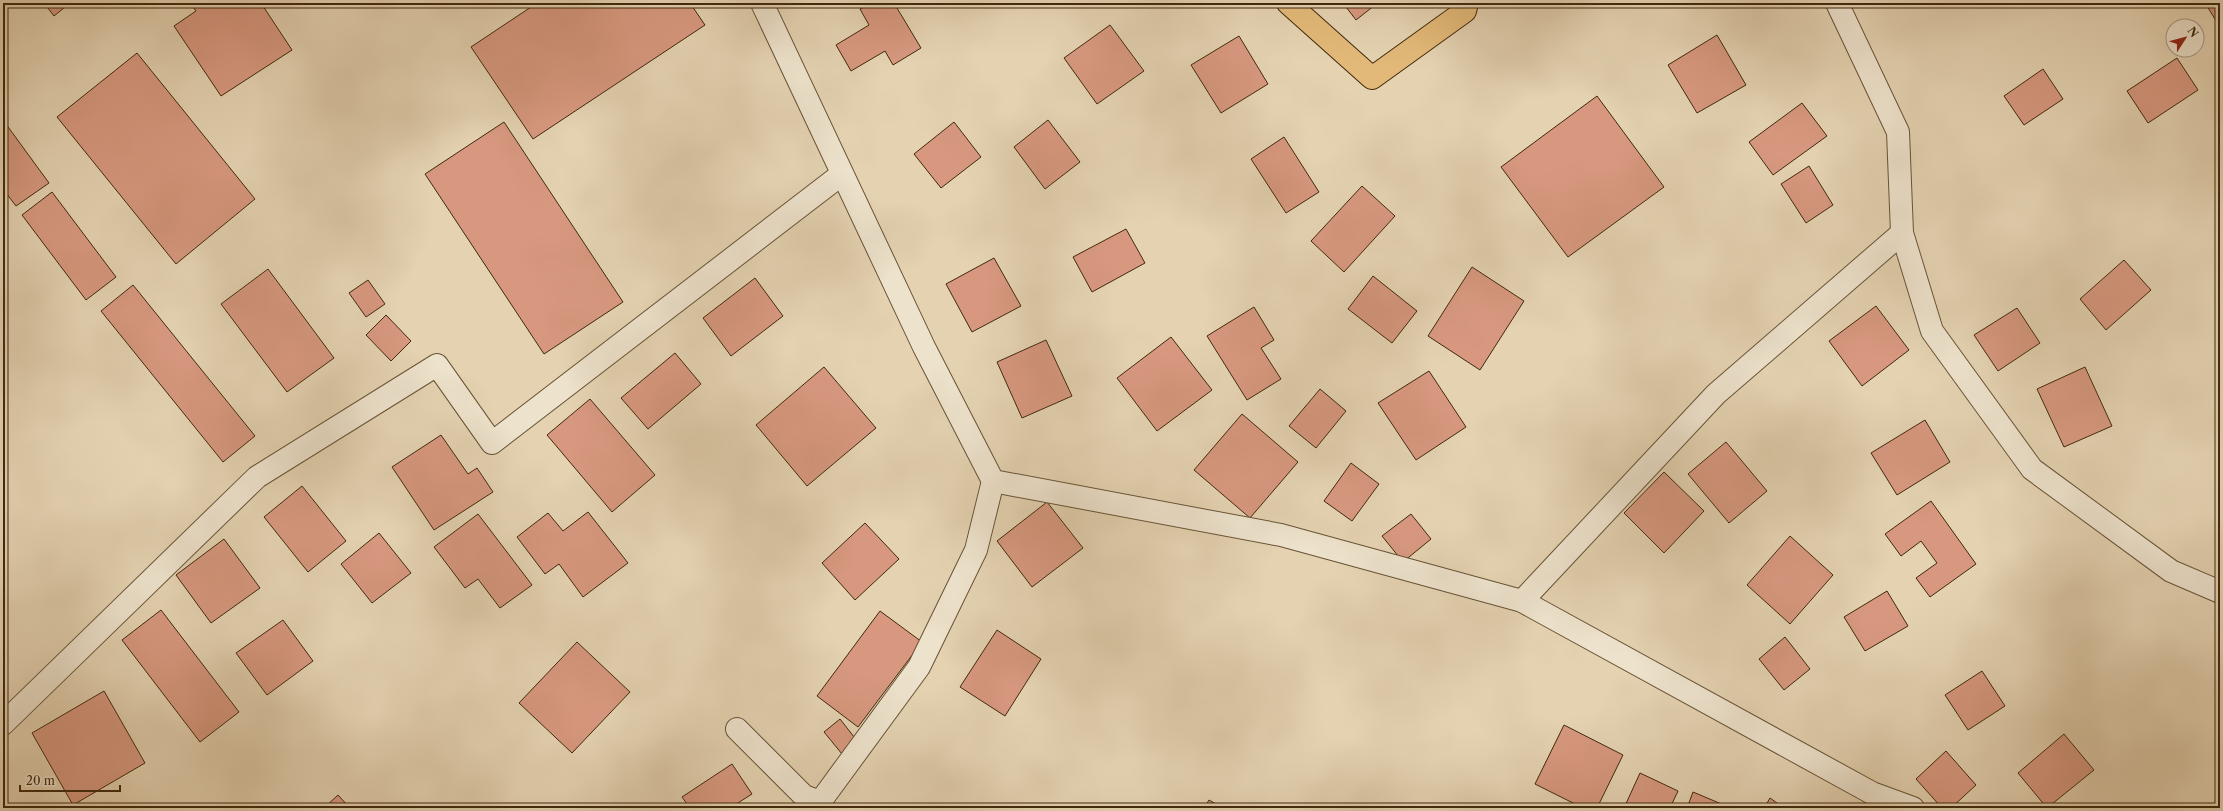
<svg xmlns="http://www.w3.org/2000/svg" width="2223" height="811" viewBox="0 0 2223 811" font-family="'Libre Caslon Text',serif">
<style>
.building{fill:#d7987f;stroke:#40290d}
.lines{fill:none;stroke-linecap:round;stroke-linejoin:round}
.minor-casing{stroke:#695336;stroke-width:24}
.major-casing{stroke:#40290d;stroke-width:24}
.minor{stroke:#ede2cc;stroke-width:22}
.major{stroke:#e2b978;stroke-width:22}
</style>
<rect width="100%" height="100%" fill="#e4d2b1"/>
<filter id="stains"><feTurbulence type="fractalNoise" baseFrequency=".005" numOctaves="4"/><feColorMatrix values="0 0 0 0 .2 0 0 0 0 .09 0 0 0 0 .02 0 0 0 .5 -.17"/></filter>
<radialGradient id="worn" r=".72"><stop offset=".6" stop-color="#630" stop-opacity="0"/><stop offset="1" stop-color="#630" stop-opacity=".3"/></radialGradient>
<!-- building -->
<g class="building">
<polygon points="44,3 70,3 54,16"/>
<polygon points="190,3 261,3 292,50 221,96 174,26 196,11"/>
<polygon points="537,3 690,3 705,25 533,139 471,47"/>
<polygon points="872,3 894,3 921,48 893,65 885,51 851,71 836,45 869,25 860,9"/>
<polygon points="1343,3 1373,3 1375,5 1356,20"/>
<polygon points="2205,3 2220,3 2220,27"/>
<polygon points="1110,25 1144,71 1097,104 1064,58"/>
<polygon points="1717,35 1746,85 1697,113 1668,65"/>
<polygon points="1239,36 1268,84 1221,113 1191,65"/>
<polygon points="137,53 255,199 176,264 57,117"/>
<polygon points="2177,58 2198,90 2148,123 2127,91"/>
<polygon points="2043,69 2063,99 2024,125 2004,96"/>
<polygon points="1597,96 1664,187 1568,257 1501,167"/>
<polygon points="1802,103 1827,136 1773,175 1749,142"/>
<polygon points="3,120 49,183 16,206 3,189"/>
<polygon points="1048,120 1080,162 1045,189 1014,147"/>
<polygon points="504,122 623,302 544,354 425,174"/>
<polygon points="954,122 981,157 941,188 914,154"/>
<polygon points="1284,137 1319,192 1286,213 1251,159"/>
<polygon points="1809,166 1833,205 1806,223 1781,184"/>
<polygon points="1362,186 1395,216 1344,272 1311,241"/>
<polygon points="52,192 116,277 86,300 22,215"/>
<polygon points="1126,229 1145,263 1092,292 1073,257"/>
<polygon points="994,258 1021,306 972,332 946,284"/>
<polygon points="2124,260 2151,290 2106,330 2080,299"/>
<polygon points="1472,267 1524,301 1480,370 1428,336"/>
<polygon points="268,269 334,358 287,392 221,304"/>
<polygon points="1373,276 1417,311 1392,343 1348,309"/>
<polygon points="755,278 783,316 731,356 703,318"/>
<polygon points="368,280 385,304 366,317 349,293"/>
<polygon points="133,285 255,436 223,462 101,311"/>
<polygon points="1876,306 1909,350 1862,386 1829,341"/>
<polygon points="1254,307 1274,340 1261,348 1281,379 1247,400 1207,336"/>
<polygon points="2017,308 2040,343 1998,371 1974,335"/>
<polygon points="386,315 411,341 391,361 366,335"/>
<polygon points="1171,337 1212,390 1157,431 1117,378"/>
<polygon points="1046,340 1072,396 1022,418 997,362"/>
<polygon points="675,353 701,384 648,429 621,398"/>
<polygon points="824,367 876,428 807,486 756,425"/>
<polygon points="2085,367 2112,426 2064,447 2037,389"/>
<polygon points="1429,371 1466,427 1416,460 1378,403"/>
<polygon points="1320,389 1346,411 1316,448 1289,426"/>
<polygon points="590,399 655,475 612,512 547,435"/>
<polygon points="1242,414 1298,462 1250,518 1194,470"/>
<polygon points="1925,420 1950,462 1897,495 1871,453"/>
<polygon points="441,435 468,474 477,468 493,492 434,530 392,467"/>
<polygon points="1726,442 1767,491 1729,523 1688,474"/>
<polygon points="1351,463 1379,484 1352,521 1324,501"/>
<polygon points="1664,472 1704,511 1664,553 1624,513"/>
<polygon points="302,486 346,541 308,572 264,517"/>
<polygon points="1931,501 1976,564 1930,597 1916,578 1937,563 1921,541 1901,556 1885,534"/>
<polygon points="1047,502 1083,548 1032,587 997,541"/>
<polygon points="588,512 628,563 583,597 559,564 545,574 517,537 548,513 563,531"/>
<polygon points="478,514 532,585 500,608 478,579 465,588 434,547"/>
<polygon points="1411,514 1431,539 1403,562 1382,536"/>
<polygon points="865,523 899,559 855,600 822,563"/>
<polygon points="379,533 411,573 372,603 341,564"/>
<polygon points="1790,536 1833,575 1790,624 1747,585"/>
<polygon points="224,539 260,588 211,623 176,575"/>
<polygon points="1887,591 1908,626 1865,651 1844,617"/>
<polygon points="161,610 239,712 200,742 122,640"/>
<polygon points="880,611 922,642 858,727 817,696"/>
<polygon points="283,620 313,661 267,695 236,653"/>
<polygon points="997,630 1041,659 1005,716 960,687"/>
<polygon points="1785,637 1810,669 1784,690 1759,659"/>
<polygon points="577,642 630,692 572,753 519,703"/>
<polygon points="1982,671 2005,706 1968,730 1945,695"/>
<polygon points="104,691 145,763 73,805 32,733"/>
<polygon points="840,719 858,742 842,754 824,732"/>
<polygon points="1564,725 1623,755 1597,808 1583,808 1535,784"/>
<polygon points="2064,734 2094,770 2047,808 2018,773"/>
<polygon points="1946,751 1976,785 1951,808 1942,808 1916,779"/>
<polygon points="732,764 752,794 730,808 690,808 682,797"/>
<polygon points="1640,773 1678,791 1670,808 1624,808"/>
<polygon points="1693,792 1731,808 1687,808"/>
<polygon points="338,795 350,808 324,808"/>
<polygon points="1770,798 1784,808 1764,808"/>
<polygon points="1209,800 1223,808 1204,808"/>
</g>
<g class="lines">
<!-- minor casing -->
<g class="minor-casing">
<g id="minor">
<polyline points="762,3 924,347 993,481 1281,535 1522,601 1716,394 1902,233"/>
<polyline points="1837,3 1898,132 1902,233 1932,331 2032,469 2171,571 2220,592"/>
<polyline points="1522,601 1872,793 1913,808"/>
<polyline points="3,724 257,477 437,365 492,443 842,174"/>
<polyline points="737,729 804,796 820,802"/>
<polyline points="823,808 820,802 919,667 976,550 993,481"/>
</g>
</g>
<!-- major casing -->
<g class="major-casing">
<polyline id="major" points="1288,3 1372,78 1465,11 1467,3"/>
</g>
<!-- minor -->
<use href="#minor" class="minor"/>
<!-- major -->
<use href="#major" class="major"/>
</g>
<!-- margin -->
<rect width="2223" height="811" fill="none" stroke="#e4d2b1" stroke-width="16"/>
<rect x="4" y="4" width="2215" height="803" fill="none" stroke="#40290d" stroke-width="2"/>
<rect x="8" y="8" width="2207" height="795" fill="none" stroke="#40290d"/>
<!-- north arrow -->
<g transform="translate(2185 38) rotate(54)"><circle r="19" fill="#ede2cc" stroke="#a89880"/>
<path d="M0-3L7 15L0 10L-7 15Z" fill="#8f2418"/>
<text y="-6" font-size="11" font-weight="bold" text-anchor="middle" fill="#40290d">N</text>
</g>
<!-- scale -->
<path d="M20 785v6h100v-6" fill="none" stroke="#40290d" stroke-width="2"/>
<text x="26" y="785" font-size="12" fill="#40290d" stroke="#ede2cc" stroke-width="3" paint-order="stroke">20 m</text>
<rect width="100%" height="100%" filter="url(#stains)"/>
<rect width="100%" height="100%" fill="url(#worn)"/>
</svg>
